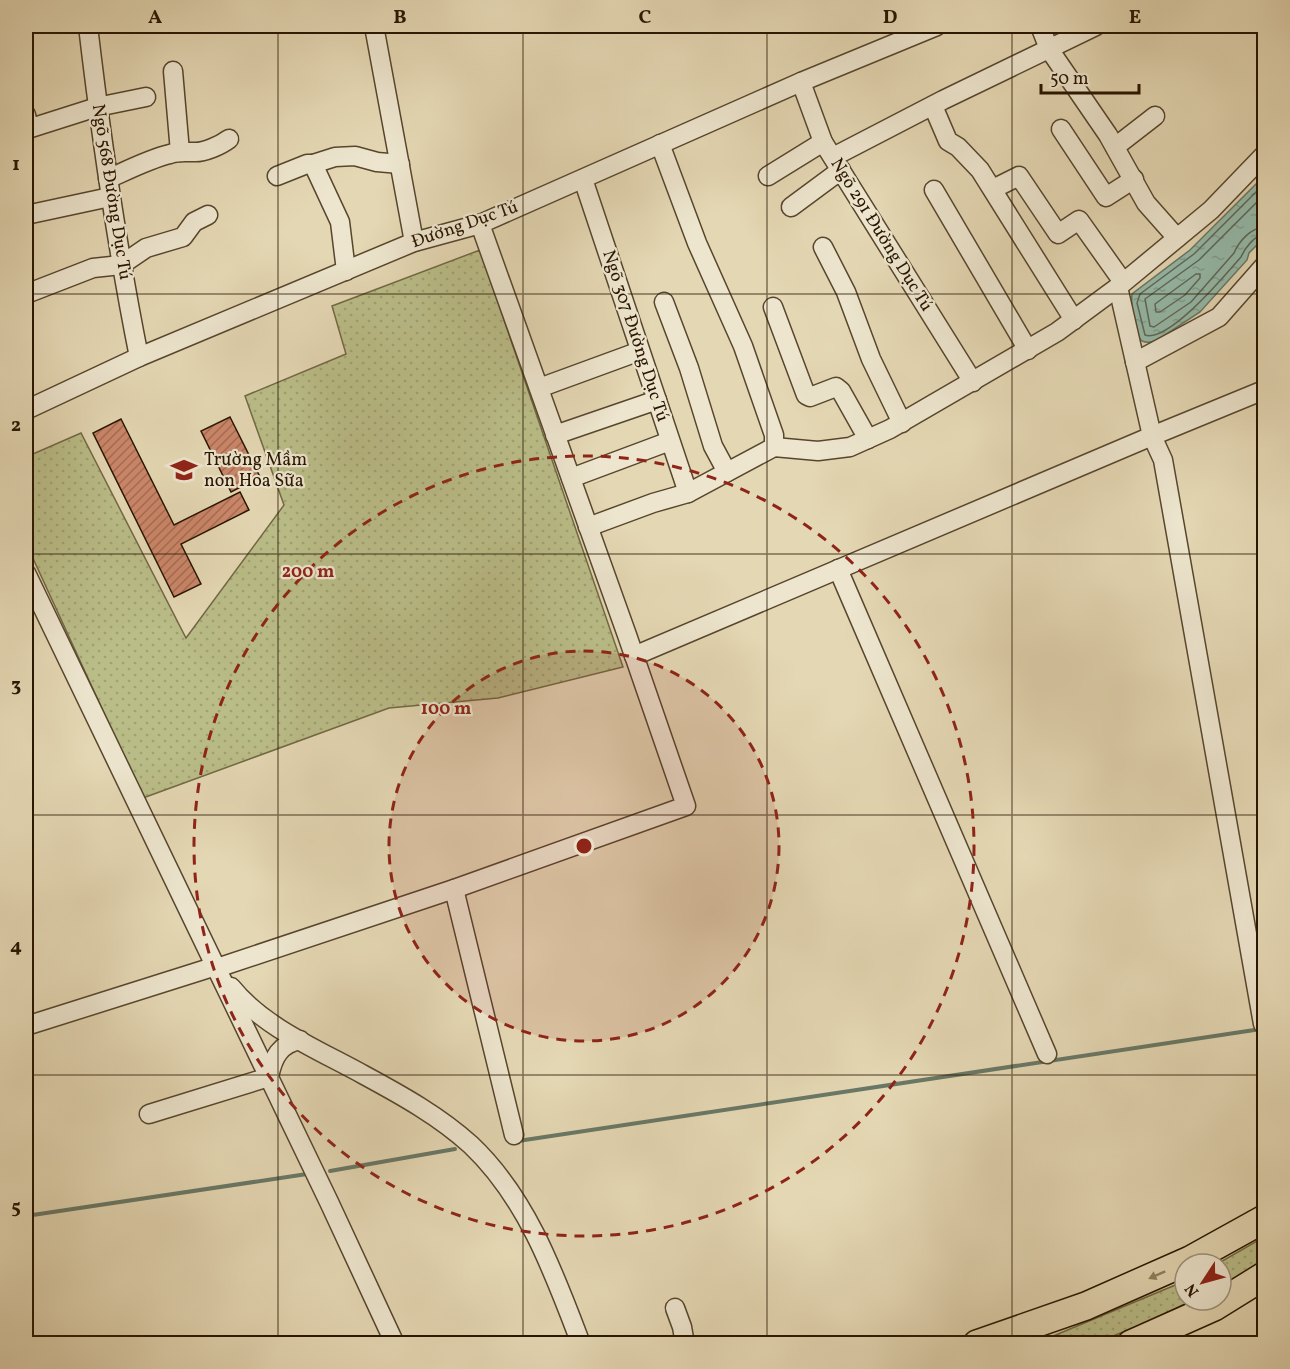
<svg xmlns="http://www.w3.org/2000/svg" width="1290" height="1369" viewBox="0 0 1290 1369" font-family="Vollkorn,serif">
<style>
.grass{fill:url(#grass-dots);stroke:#716944;stroke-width:1.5}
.water{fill:url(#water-ripples);stroke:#697866;stroke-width:1.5}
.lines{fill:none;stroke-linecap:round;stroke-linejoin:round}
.shore{stroke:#5e6855;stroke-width:1.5}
.stream{stroke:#697866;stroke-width:4}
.building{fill:url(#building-hatch);stroke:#281500;stroke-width:1.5}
.minor-casing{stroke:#57462d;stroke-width:21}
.highway-casing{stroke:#281500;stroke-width:30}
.minor{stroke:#ede5ce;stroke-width:18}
.highway{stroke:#e4d7b3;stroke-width:27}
.oneway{fill:#8f8062}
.grid{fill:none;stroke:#281500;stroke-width:1.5;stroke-opacity:0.55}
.ring{fill:none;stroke:#8f2418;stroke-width:3;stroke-dasharray:10 8}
.labels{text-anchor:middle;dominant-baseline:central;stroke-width:4.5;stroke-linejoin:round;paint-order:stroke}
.street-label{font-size:18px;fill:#281500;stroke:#ede5ce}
.poi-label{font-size:18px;fill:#281500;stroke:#ede5ce;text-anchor:start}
.centre{fill:#8f2418;stroke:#ede5ce;stroke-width:3}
.ring-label{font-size:18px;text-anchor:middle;font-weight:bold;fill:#8f2418;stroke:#ede5ce;stroke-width:4.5;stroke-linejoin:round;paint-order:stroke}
.neatline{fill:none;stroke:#281500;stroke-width:2}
.grid-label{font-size:20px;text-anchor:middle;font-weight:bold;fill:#281500}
</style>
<defs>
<pattern id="grass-dots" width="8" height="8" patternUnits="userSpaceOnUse" patternTransform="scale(1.5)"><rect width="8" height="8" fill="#babd88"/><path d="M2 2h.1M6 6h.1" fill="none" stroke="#a0a274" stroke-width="1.8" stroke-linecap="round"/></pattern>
<pattern id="water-ripples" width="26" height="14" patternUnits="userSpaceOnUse" patternTransform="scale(1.5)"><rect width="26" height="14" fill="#95baaa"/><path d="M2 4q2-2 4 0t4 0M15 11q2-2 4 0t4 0" fill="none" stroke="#809f90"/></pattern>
<pattern id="building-hatch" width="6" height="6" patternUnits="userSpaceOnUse" patternTransform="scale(1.5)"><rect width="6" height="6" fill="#cb8669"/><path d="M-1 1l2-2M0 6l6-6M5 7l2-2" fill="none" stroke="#a56c54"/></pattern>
</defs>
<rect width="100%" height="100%" fill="#e4d7b3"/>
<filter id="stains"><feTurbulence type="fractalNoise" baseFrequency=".00333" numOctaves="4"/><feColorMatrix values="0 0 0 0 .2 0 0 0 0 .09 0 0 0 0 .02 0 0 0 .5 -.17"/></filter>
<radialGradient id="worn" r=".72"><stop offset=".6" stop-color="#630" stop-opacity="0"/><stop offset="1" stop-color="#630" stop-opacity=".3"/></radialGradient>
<!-- grass -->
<g class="grass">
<polygon points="480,250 623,667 498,698 389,708 143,798 26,543 26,457 81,433 186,638 284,505 245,396 346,354 332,306"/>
<polygon points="1264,1237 1264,1262 1221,1286 1221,1264 1217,1264"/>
<polygon points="1185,1281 1185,1300 1193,1300 1150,1321 1096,1343 1034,1344"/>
</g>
<!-- water -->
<path class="water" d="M 1264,176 L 1264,238 L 1249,253 L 1247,260 L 1200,312 L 1156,341 C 1152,342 1146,343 1142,341 C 1134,335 1131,303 1132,294 L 1190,250 Z"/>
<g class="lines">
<!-- shore -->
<g class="shore">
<path d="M 1264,184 L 1194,254 L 1140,294 L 1137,303 L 1145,335 C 1169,343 1226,274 1241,257 C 1245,248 1254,236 1264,234"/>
<path d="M 1264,195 L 1199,260 L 1145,299 L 1150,326 L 1154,327 L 1191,302 L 1234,253 C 1239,241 1251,228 1264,227"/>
<polygon points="1196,274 1200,274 1200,278 1185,295 1160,312 1156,312 1155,304"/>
</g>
<!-- stream -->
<g class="stream">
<polyline points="518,1141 1261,1029"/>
<polyline points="330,1171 455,1149"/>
<polyline points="26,1216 307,1174"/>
</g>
</g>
<!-- building -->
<g class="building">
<polygon points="230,417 260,477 231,492 201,431"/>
<polygon points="121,419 174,525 240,492 249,510 181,544 201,584 174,597 93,433"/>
</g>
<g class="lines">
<!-- minor casing -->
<g class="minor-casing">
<g id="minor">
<path d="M 88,26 C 101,137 117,247 139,357"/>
<polyline points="374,26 414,242"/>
<polyline points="1040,26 1049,49 1108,135 1146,203 1177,238"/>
<polyline points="173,71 180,152"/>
<polyline points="801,82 823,142 973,382"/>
<polyline points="933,106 948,141 958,147 980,170 1074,320"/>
<polyline points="26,115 29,128 31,128 97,107 146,97"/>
<polyline points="1061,129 1106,197 1134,179"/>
<polyline points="660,144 697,243 743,346 774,435 774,447"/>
<polyline points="1115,147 1155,116"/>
<polyline points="833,157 943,100 1096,26"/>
<polyline points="313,164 335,157 355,156 377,162 400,164"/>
<polyline points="277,176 307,164 313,164 340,222 346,271"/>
<polyline points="768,176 823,142"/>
<path d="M 108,179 C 128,170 149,159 170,154 C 178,151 185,152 193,152 C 204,153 221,145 229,139"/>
<polyline points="583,179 688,493"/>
<polyline points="993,189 1019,176 1058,234 1079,220 1123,282"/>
<polyline points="934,190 1028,350"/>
<polyline points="791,207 841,170"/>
<polyline points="26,215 110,197"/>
<polyline points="823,247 846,292 871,359 902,423"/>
<polyline points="1118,287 1152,436 1163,460 1263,1024"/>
<polyline points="26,294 93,268 121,265 146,248 183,237 194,222 208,215"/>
<polyline points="664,302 689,368 713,446 727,472"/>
<polyline points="773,307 806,395 810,397 836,387 841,391 868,439"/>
<polyline points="1135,362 1219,317 1264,266"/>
<polyline points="539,388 640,351"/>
<polyline points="26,410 139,357 414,242 480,224 801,82 937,26"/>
<polyline points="555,435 657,400"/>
<polyline points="571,478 670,441"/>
<polyline points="588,527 653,503 688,493 774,447 818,451 850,447 890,429 1057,332 1118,287 1211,210 1264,155"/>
<polyline points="838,569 1047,1054"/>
<polyline points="26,573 329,1202 395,1344"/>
<polyline points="634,656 1152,436 1264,390"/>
<polyline points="454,889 514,1135"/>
<polyline points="217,968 454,889 686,806 627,635 480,224"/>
<path d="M 231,987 C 264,1028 319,1050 364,1075 C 401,1095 439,1116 471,1145 C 527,1198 554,1273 581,1344"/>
<polyline points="26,1026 216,966"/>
<path d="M 149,1114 L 269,1077 C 273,1057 280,1044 300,1040"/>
<polyline points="675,1308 682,1327 685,1344"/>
</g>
</g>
<!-- highway casing -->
<g class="highway-casing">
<g id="highway">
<polyline points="977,1344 1086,1306 1190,1260 1264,1219"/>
<polyline points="1131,1344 1214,1307 1264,1276"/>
</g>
</g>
<!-- minor -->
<use href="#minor" class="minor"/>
<!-- highway -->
<use href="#highway" class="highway"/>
</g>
<!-- one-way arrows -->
<defs><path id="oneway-solid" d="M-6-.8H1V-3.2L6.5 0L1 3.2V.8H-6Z" transform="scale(1.5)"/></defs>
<use class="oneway" href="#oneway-solid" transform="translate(1157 1275) rotate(156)"/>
<!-- grid -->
<path class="grid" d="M 278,26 L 278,1344M 523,26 L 523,1344M 767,26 L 767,1344M 1012,26 L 1012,1344M 26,294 L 1264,294M 26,554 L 1264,554M 26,815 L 1264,815M 26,1075 L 1264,1075"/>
<!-- distance rings -->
<circle cx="584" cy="846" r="195" fill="#8f2418" fill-opacity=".12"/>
<g class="ring">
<circle cx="584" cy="846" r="195"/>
<circle cx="584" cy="846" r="390"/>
</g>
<!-- icons -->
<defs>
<g id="school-bare" transform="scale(2.07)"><path d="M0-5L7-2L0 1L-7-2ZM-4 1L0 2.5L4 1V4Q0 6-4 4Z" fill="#8f2418" stroke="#ede5ce" stroke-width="2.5" paint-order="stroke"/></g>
</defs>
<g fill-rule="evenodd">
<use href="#school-bare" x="184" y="470"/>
</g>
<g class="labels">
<!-- street labels -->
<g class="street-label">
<text transform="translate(111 192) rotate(81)">Ngõ 568 Đường Dục Tú</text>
<text transform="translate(465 225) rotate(-19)">Đường Dục Tú</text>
<text transform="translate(881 235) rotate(58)">Ngõ 291 Đường Dục Tú</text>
<text transform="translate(635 336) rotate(72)">Ngõ 307 Đường Dục Tú</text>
</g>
<!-- poi labels -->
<g class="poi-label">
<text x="204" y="460">Trường Mầm<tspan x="204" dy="21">non Hoa Sữa</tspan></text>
</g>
</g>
<circle cx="584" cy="846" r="9" class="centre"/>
<g class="ring-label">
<text x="308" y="577">200 m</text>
<text x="446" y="714">100 m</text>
</g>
<!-- margin -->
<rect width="1290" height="1369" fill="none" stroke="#e4d7b3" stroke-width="66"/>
<!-- north arrow -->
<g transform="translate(1203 1282) rotate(234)"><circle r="28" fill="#ede5ce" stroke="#9e927c" stroke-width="1.5"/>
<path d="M0-4.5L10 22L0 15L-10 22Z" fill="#8f2418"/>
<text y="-9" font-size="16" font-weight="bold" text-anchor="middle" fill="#281500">N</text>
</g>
<!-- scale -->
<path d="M1041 84v9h98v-9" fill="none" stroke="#281500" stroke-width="3"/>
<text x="1050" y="84" font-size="18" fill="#281500" stroke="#ede5ce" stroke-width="4.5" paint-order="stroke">50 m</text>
<rect x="33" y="33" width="1224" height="1303" class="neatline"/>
<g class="grid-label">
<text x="155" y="23">A</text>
<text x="400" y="23">B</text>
<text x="645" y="23">C</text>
<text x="890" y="23">D</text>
<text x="1135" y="23">E</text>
<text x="16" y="170">1</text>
<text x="16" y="431">2</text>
<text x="16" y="691">3</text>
<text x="16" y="952">4</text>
<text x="16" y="1213">5</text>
</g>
<rect width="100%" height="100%" filter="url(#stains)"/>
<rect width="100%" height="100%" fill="url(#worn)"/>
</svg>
